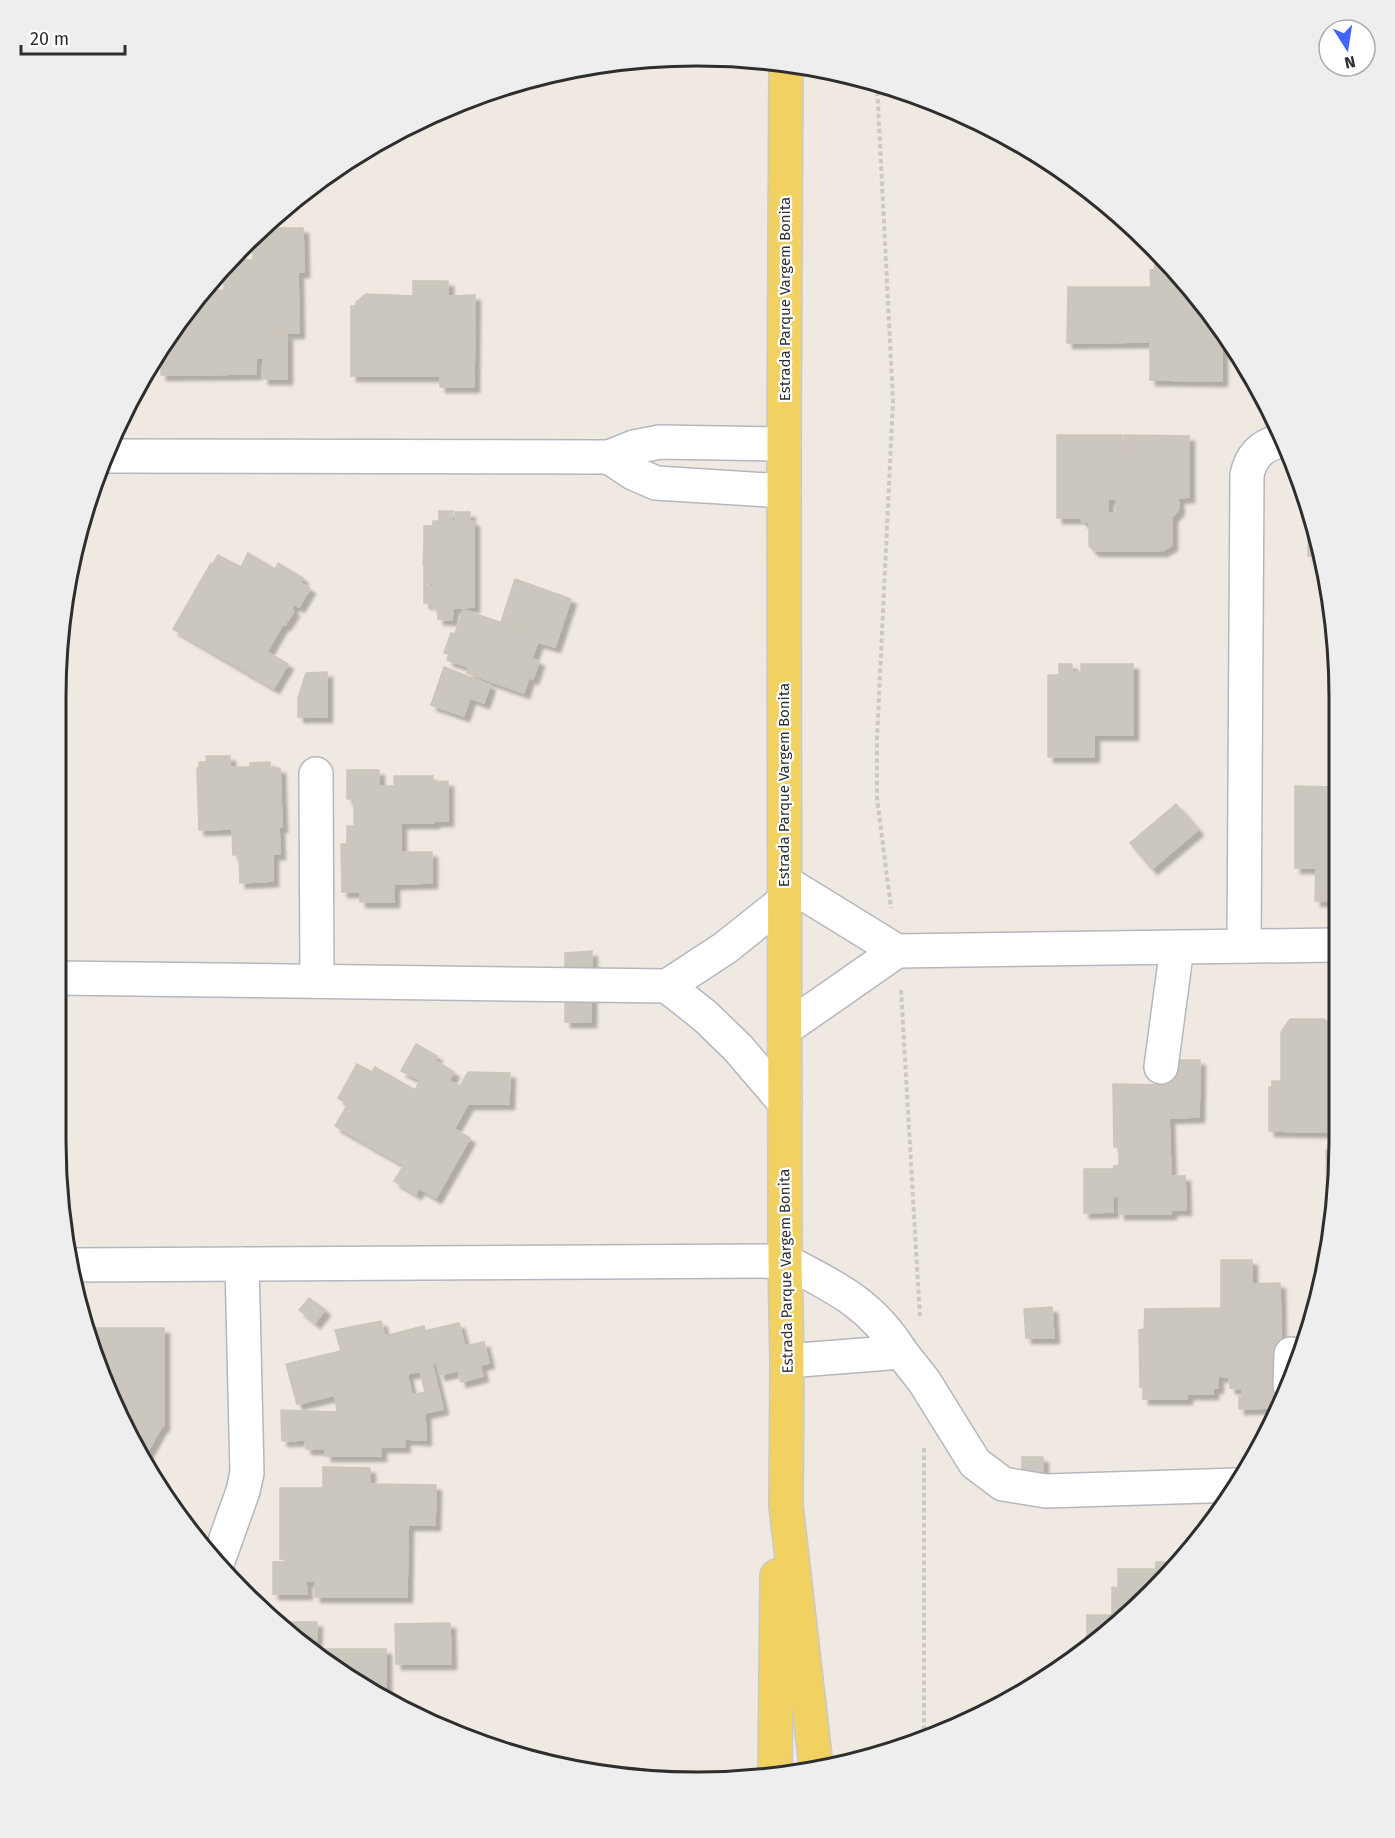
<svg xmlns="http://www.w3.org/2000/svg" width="1395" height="1838" viewBox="0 0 1395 1838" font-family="'Fira Sans',sans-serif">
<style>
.building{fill:#cbc7bf;stroke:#cbc5ba;stroke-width:1.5;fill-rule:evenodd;filter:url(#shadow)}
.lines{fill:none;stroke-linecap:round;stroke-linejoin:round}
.minor-casing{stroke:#b4b7c1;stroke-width:36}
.major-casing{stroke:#c9c9c9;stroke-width:36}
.path{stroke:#c9c9c9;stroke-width:4;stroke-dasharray:4.5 3;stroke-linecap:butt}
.minor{stroke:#fff;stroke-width:33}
.major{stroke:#f2d163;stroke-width:33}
.labels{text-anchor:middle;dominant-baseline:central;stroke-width:4.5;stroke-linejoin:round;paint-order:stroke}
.street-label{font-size:15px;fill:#2e2e2e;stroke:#fff}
.rim{fill:none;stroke:#2e2e2e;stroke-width:3}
</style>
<defs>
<filter id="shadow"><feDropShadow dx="5.5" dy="5.5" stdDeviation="1.5" flood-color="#0004"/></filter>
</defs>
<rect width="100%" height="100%" fill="#efe9e1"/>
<!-- building -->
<g class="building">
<polygon points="263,228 303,228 304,272 298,272 299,333 270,333 270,335 287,335 287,379 263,379 263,358 256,358 256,374 161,375 161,350 188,307 202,291 224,290 224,266 229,260 253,260 253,236"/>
<polygon points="1155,248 1228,337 1222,337 1222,381 1150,380 1150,342 1067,343 1068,287 1151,287 1150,270 1155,269"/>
<polygon points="413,281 448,281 448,296 475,295 474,387 440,387 440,376 351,376 351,306 356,306 356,302 366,294 413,296"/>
<path d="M 1057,435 L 1122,435 L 1122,462 L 1124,462 L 1124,435 L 1189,436 L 1189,497 L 1178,498 L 1179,509 L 1172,517 L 1172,545 L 1162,551 L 1094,551 L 1089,546 L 1089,522 L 1083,522 L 1080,518 L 1057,518 ZM 1108,499 L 1116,499 L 1116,513 L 1108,513 Z"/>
<polygon points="439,511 453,511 452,521 455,521 455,512 470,512 469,521 474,521 474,607 453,608 452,620 438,619 438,607 433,608 432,603 424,603 424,585 433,586 433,583 424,584 424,565 433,565 423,564 424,545 433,544 424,544 424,526 433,526 433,521 439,521"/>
<polygon points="1308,531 1315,531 1333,608 1326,608 1326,586 1319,586 1319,556 1308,556"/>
<polygon points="248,553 275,569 278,563 303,578 300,583 310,588 299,607 294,604 291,609 294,611 285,625 283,624 267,652 288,664 274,688 173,629 211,563 213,564 218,555 241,567"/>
<polygon points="515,579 571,599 555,647 538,642 540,635 501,622"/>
<polygon points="463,610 540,635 532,658 539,661 533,679 529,677 524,693 467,673 469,667 447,660 449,654 444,653 451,633 455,634"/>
<polygon points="1059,664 1072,664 1072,672 1081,672 1081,664 1133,664 1133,735 1094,735 1094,757 1048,757 1048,675 1059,675"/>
<polygon points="444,667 490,685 484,703 470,698 464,716 431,705"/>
<polygon points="327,672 327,717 298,717 298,698 306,673"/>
<polygon points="206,756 230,756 230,767 250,767 250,763 270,762 270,768 280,768 282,827 279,827 280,854 273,854 273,881 240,883 239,855 233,855 232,829 199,830 197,768 199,768 199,762 207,762"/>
<polygon points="347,770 379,770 379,786 394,786 394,776 433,776 433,782 448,781 448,821 434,821 434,823 401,823 401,852 432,852 432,883 394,884 394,902 360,902 360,892 342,892 341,844 347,844 347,826 354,826 354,799 347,799"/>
<polygon points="1295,786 1334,787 1334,901 1315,901 1316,868 1295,868"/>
<polygon points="1176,804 1198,830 1152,869 1130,843"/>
<polygon points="592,951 591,1022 565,1022 565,953"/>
<polygon points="1290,1019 1324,1019 1330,1024 1334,1024 1334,1124 1332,1124 1332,1128 1327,1128 1327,1132 1269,1131 1269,1087 1272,1087 1272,1081 1281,1081 1281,1032"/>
<polygon points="416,1044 437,1056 434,1060 454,1072 449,1081 460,1086 468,1072 510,1073 509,1104 468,1104 454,1129 470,1138 436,1198 419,1188 416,1194 394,1181 404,1165 335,1126 348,1104 338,1098 357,1064 372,1072 375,1067 415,1090 420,1080 401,1071"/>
<polygon points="1180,1060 1200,1060 1199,1117 1169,1118 1171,1176 1185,1176 1186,1210 1171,1210 1171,1214 1119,1214 1119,1196 1113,1197 1113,1212 1084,1213 1084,1169 1114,1169 1114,1166 1119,1165 1119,1147 1114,1147 1113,1084 1168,1085 1168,1074"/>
<polygon points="1326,1150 1334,1150 1334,1209 1327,1209"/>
<polygon points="1221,1260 1252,1260 1252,1284 1280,1283 1281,1345 1277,1345 1277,1383 1274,1383 1274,1408 1239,1409 1239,1397 1242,1397 1242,1389 1230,1388 1229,1377 1218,1376 1218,1388 1213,1388 1213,1394 1187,1394 1187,1399 1143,1399 1143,1387 1140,1387 1139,1330 1144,1329 1145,1309 1221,1308"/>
<polygon points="309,1298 325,1310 315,1323 299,1310"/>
<polygon points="1052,1307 1054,1338 1026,1338 1024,1309"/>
<path d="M 381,1321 L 385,1336 L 424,1326 L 425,1331 L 459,1323 L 465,1346 L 484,1342 L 489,1363 L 440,1375 L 436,1362 L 432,1363 L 443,1409 L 425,1413 L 426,1440 L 381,1438 L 381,1456 L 326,1456 L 325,1449 L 306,1449 L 305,1440 L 282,1441 L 281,1410 L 337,1412 L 335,1395 L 297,1404 L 286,1364 L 341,1351 L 335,1330 ZM 420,1371 L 425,1392 L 412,1395 L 407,1374 Z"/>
<polygon points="86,1328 164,1328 164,1426 162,1426 142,1462 136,1449 142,1437 134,1433 131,1437"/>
<polygon points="480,1365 483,1376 461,1382 458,1370"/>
<polygon points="381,1438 404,1438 405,1447 381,1447"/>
<rect x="1022" y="1457" width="21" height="29"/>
<polygon points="323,1467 370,1468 370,1484 436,1485 435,1525 408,1525 407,1597 315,1597 315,1581 306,1581 307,1594 273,1594 273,1562 285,1562 285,1559 280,1559 280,1488 323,1488"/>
<polygon points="1156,1562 1178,1562 1152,1594 1087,1648 1087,1615 1112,1615 1112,1587 1118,1588 1118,1569 1156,1569"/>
<polygon points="275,1622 317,1622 316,1649 386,1649 386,1699 307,1650"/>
<polygon points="450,1623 451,1664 396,1664 395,1624"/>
</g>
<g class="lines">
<!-- minor casing -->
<g class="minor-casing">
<g id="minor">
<polyline points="106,456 609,457 634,447 660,442 784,444"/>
<polyline points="609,457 633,473 656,483 784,491"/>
<polyline points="316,774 317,981"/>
<polyline points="785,882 897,951 1334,945"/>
<path d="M 1244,946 L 1247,475 C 1251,456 1262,445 1281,441"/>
<polyline points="56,978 667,986 725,948 784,901"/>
<polyline points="667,986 705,1016 738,1048 785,1103"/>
<polyline points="785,1029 897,951"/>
<polyline points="1161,1067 1177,947"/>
<path d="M 72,1265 L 785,1261 C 833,1286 871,1303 901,1352"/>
<polyline points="787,1361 901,1352 924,1381 975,1463 1003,1484 1046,1491 1238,1485"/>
<polyline points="1290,1386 1291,1354"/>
<polyline points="218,1561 243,1491 247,1473 242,1264"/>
</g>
</g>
<!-- major casing -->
<g class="major-casing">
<g id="major">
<polyline points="786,64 784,444 785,1261 787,1361 786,1506 816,1766"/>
<polyline points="775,1774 777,1576"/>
</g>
</g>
<!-- path -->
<g class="path">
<polyline points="877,84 893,401 877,738 877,798 891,908"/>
<polyline points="901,990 920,1318"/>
<polyline points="924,1448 924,1739"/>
</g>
<!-- minor -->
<use href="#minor" class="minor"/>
<!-- major -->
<use href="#major" class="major"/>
</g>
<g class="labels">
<!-- street labels -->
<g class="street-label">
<text transform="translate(785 299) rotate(-90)">Estrada Parque Vargem Bonita</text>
<text transform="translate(784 785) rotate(-90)">Estrada Parque Vargem Bonita</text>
<text transform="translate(786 1271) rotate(-91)">Estrada Parque Vargem Bonita</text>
</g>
</g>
<!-- crop -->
<path d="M0 0H1395V1838H0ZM697 66H698A631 631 0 0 1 1329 697V1141A631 631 0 0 1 698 1772H697A631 631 0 0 1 66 1141V697A631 631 0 0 1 697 66Z" fill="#eee" fill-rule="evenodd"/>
<path class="rim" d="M697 66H698A631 631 0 0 1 1329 697V1141A631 631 0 0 1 698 1772H697A631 631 0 0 1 66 1141V697A631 631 0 0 1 697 66Z"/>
<!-- north arrow -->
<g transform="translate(1347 48) rotate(168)"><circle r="28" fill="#ffffff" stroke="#ababab" stroke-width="1.5"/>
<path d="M0-4.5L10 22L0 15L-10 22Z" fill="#4264fb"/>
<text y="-9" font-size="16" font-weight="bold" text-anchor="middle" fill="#2e2e2e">N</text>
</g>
<!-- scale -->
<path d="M21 45v9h104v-9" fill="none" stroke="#2e2e2e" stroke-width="3"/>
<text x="30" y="45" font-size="18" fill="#2e2e2e" stroke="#ffffff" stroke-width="4.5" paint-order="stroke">20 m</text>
</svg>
